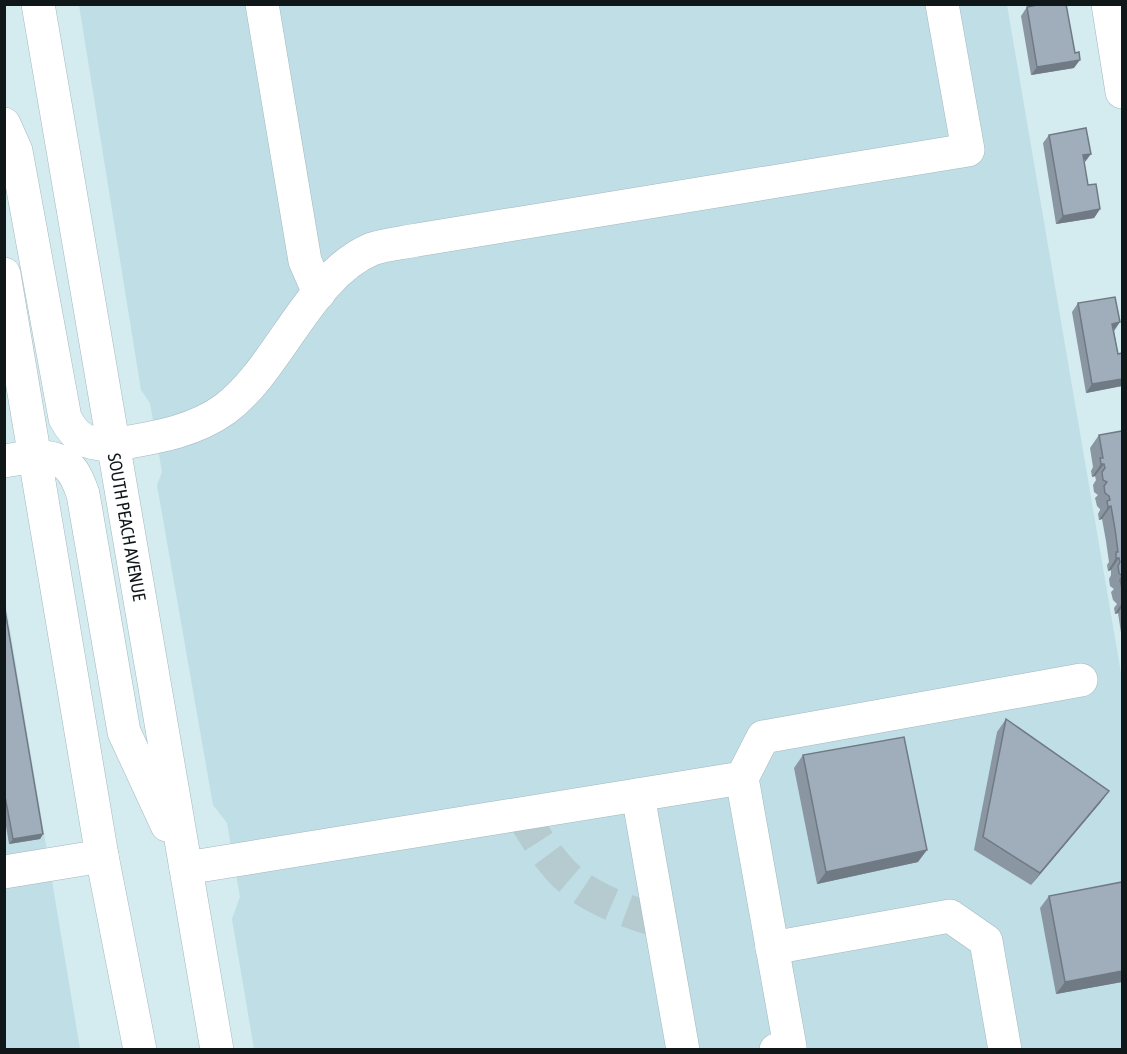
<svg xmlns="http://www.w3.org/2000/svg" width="1127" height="1054" viewBox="0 0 1127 1054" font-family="'Asap Condensed',sans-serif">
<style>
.built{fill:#bfdee6}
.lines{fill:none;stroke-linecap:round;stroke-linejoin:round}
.minor-tunnel{stroke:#b6cbd0;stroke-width:33;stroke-dasharray:33 16;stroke-linecap:butt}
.minor-casing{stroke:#a3b8be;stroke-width:34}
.major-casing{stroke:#a3b8be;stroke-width:34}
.minor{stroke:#fff;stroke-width:33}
.major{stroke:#fff;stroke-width:33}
.wall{fill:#8a96a2}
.shaded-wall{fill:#707a84}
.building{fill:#a0aebc;stroke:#707a84;stroke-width:1.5}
.labels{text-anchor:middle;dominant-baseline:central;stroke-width:6;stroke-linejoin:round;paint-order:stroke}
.street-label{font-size:18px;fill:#0f1719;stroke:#fff}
</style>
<rect width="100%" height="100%" fill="#d4ebf0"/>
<!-- built -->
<g class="built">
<polygon points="79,5 1007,5 1122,679 1122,1049 254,1049 232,919 240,897 227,823 213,805 157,485 162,472 150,403 141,390"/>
<polygon points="5,599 80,1049 5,1049"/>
</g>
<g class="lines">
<!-- minor-tunnel -->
<path class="minor-tunnel" d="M 521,814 C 532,830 542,849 555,864 C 581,897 622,909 660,922"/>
<!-- minor casing -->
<g class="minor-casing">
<g id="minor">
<polyline points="262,4 305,261 319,293"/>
<polyline points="1108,4 1122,92"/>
<path d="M 112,445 C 151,438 192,433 225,409 C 279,369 309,275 372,249 C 386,244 403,243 417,240 L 968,150 L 942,4"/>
<polyline points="4,461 35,456"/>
<polyline points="638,795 683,1050"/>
<polyline points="186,868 742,778"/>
<polyline points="4,872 102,856"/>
<polyline points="772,948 950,916 986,941 1005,1050"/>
<polyline points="776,1050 790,1047 742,778 763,737 1081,680"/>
</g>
</g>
<!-- major casing -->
<g class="major-casing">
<g id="major">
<polyline points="38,4 217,1050"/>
<path d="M 4,124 L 16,151 L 65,418 C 77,441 88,444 112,445"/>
<polyline points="4,274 102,856 140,1050"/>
<path d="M 35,456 C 65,458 73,465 83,494 L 124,732 L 167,825"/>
</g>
</g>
<!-- minor -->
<use href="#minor" class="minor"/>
<!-- major -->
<use href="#major" class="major"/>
</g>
<!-- wall -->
<g class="wall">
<polygon points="1027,7 1074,68 1031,75 1021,16"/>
<polygon points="1049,135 1084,162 1088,185 1100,209 1094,218 1056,224 1043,143"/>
<polygon points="1078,303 1114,331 1118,354 1122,353 1122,386 1086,393 1072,312"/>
<polygon points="1122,431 1122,639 1118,613 1115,614 1114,608 1117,604 1113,600 1111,592 1114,589 1110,586 1109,579 1111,575 1111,570 1108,571 1107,565 1109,562 1106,541 1102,519 1099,520 1098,514 1100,510 1100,509 1097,506 1095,498 1098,495 1094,492 1093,485 1096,480 1095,476 1092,477 1091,471 1093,467 1090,448 1099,435"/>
<polygon points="4,604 43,834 40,839 9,844 4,814"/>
<polygon points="1006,719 1109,791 1100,803 1031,885 974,850 997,732"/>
<polygon points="803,755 918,862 817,884 794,768"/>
<polygon points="1122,882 1122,982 1056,994 1040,908 1049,896"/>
</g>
<!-- shaded-wall -->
<g class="shaded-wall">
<polygon points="1080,60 1074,68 1031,75 1037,67"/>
<polygon points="1091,154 1085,162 1083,155"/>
<polygon points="1100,209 1094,218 1056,224 1063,216"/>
<polygon points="1120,322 1114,331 1112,324"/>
<polygon points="1122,379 1122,386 1086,393 1092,384"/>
<polygon points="1101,464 1104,464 1095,476 1092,477"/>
<polygon points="1111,506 1102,519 1099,520 1108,507"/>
<polygon points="1116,558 1119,558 1111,570 1108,571"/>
<polygon points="1122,603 1122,607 1118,613 1115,614"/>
<polygon points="1109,791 1100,803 1031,885 1040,873"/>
<polygon points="43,834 40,839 9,844 13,839"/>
<polygon points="927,850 918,862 817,884 826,872"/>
<polygon points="1122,971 1122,982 1056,994 1065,982"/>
</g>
<!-- building -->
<g class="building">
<polygon points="1042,4 1066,4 1075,53 1079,52 1080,60 1037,67 1027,7"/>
<polygon points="1086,128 1091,154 1083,155 1088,185 1096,184 1100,209 1063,216 1049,135"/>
<polygon points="1115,297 1120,322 1112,324 1118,354 1122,353 1122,379 1092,384 1078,303"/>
<polygon points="1122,431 1122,576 1119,573 1118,566 1120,562 1119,558 1116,558 1116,552 1118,552 1115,529 1111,506 1108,507 1107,501 1110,500 1109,496 1105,493 1104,486 1107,482 1103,480 1102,472 1105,468 1104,464 1101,464 1100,458 1103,458 1099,435"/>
<polygon points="1122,576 1122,588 1120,580"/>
<polygon points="4,604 43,834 13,839 4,791"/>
<polygon points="1006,719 1109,791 1040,873 983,837"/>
<polygon points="904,737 927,850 826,872 803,755"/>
<polygon points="1122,882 1122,971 1065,982 1049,896"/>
</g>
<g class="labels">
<!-- street labels -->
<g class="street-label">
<text transform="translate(127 527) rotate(80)">SOUTH PEACH AVENUE</text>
</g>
</g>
<!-- border -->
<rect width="1127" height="1054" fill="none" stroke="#0f1719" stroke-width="12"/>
</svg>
